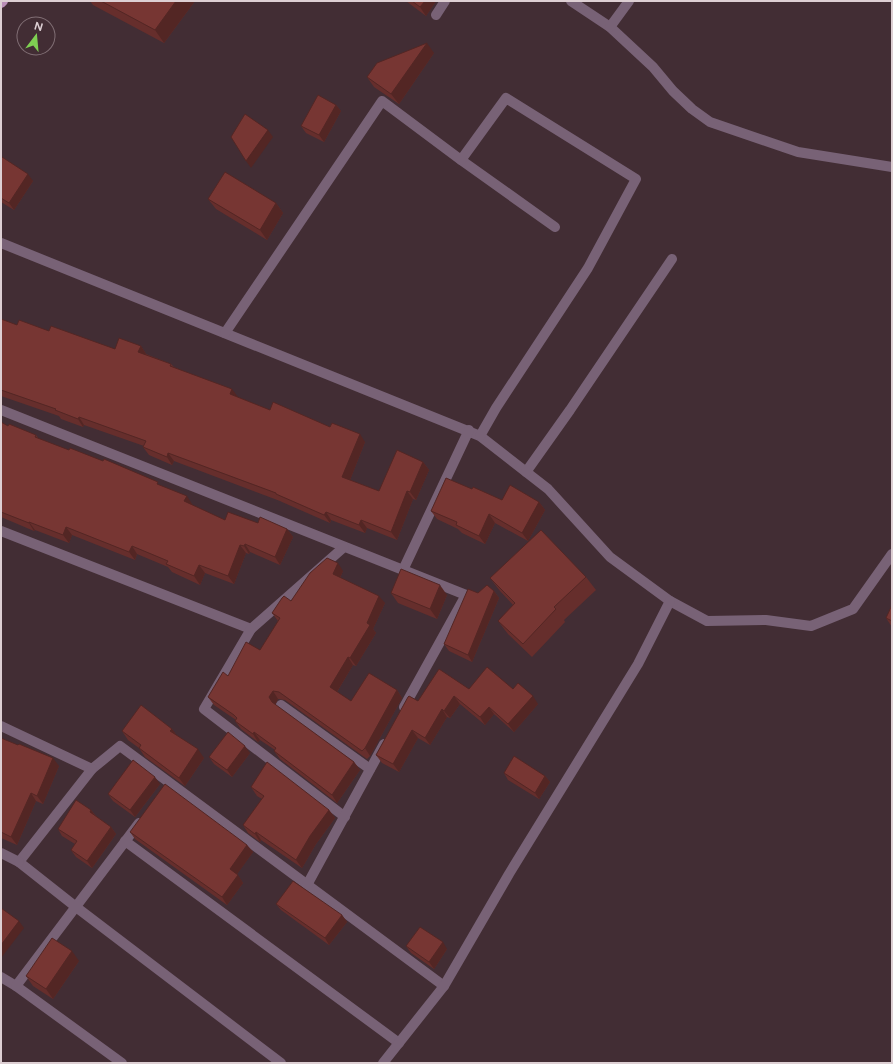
<svg xmlns="http://www.w3.org/2000/svg" width="893" height="1064" viewBox="0 0 893 1064" font-family="Figtree,sans-serif">
<style>
.lines{fill:none;stroke-linecap:round;stroke-linejoin:round}
.minor{stroke:#786276;stroke-width:10}
.major{stroke:#ba8eb7;stroke-width:10}
.wall{fill:#662e2c}
.shaded-wall{fill:#532624}
.building{fill:#773633;stroke:#532624}
</style>
<rect width="100%" height="100%" fill="#422d34"/>
<g class="lines">
<!-- minor -->
<g class="minor">
<polyline points="571,1 610,27 653,67 673,91 692,109 710,122 798,152 892,167"/>
<polyline points="436,15 445,1"/>
<polyline points="610,27 629,1"/>
<polyline points="461,160 555,227"/>
<polyline points="1,243 480,436 548,489 610,557 670,601 707,621 766,620 811,626 853,609 892,554"/>
<polyline points="225,333 382,101 461,160 506,98 636,179 588,268 496,408 480,436"/>
<polyline points="1,410 466,595 404,707"/>
<polyline points="526,472 570,410 672,259"/>
<polyline points="1,531 251,629"/>
<polyline points="344,547 251,629 204,709 345,817"/>
<polyline points="403,570 469,430"/>
<polyline points="281,705 370,769"/>
<polyline points="1,726 92,769 120,746 444,986"/>
<polyline points="92,769 19,862 76,907 281,1063"/>
<polyline points="125,841 399,1043"/>
<polyline points="1,853 19,862"/>
<polyline points="307,885 384,744"/>
<polyline points="1,977 16,986 122,1063"/>
<polyline points="16,986 139,823"/>
<polyline points="383,1063 444,986 509,874 638,664 670,601"/>
</g>
<!-- major -->
<polyline class="major" points="1,3 3,1"/>
</g>
<!-- wall -->
<g class="wall">
<polygon points="90,1 195,1 164,43 93,5"/>
<polygon points="406,1 436,1 426,16"/>
<polygon points="434,53 399,104 374,87 367,77"/>
<polygon points="336,105 341,111 324,142 306,133 301,126"/>
<polygon points="1,158 33,181 14,210 1,202"/>
<polygon points="208,199 276,203 283,213 267,240 216,209"/>
<polygon points="1,319 17,325 49,331 115,349 141,346 146,354 171,364 174,367 238,397 270,410 365,442 350,480 379,491 423,462 429,470 416,500 413,499 397,540 367,528 365,533 331,520 330,523 282,502 280,501 174,461 172,465 149,455 143,447 144,446 84,425 83,427 61,419 59,416 1,396"/>
<polygon points="1,422 8,426 36,435 39,439 161,486 192,504 192,505 225,520 258,523 287,529 293,537 280,565 250,552 249,554 246,553 234,584 205,573 200,585 172,572 168,567 137,554 135,560 72,535 69,543 35,530 34,531 1,517"/>
<polygon points="472,489 502,500 539,502 545,510 528,541 495,523 485,544 462,533 458,529 437,519 431,511"/>
<polygon points="343,571 340,578 385,603 373,629 376,633 356,666 353,665 337,692 351,701 397,690 402,698 370,756 367,759 285,700 278,699 275,705 354,762 360,770 337,803 280,759 274,751 275,750 260,740 258,742 241,729 235,721 236,720 214,705 208,697 228,676 260,650 278,621 272,613 291,601"/>
<polygon points="586,577 596,590 564,620 565,622 532,657 508,634 498,621 513,605 500,591 490,578"/>
<polygon points="494,591 499,598 472,662 449,651 444,644 478,593"/>
<polygon points="391,593 447,595 437,619 398,603"/>
<polygon points="892,605 892,627 886,618"/>
<polygon points="469,689 513,689 538,704 514,732 494,714 485,725 460,704 450,718 447,717 430,745 418,738 399,772 382,763 376,755 418,701"/>
<polygon points="172,729 177,736 204,758 185,786 145,757 139,748 128,740 122,731"/>
<polygon points="1,738 59,766 43,804 36,801 17,845 1,838"/>
<polygon points="250,753 232,777 214,764 209,757"/>
<polygon points="504,773 545,776 550,782 539,799 508,780"/>
<polygon points="160,784 135,817 113,801 108,794"/>
<polygon points="251,787 329,810 335,818 316,844 302,868 261,840 260,842 248,833 243,825 262,799 257,796"/>
<polygon points="91,810 96,816 111,827 116,834 92,868 76,857 71,850 75,844 62,836 58,829"/>
<polygon points="130,832 247,845 253,852 237,874 243,883 227,905 135,839"/>
<polygon points="276,904 342,915 347,922 329,945 281,910"/>
<polygon points="406,946 447,949 434,969 411,953"/>
<polygon points="79,961 53,999 33,986 26,976"/>
</g>
<!-- shaded-wall -->
<g class="shaded-wall">
<polygon points="176,1 195,1 164,43 155,30"/>
<polygon points="425,1 436,1 426,16 420,7"/>
<polygon points="427,43 434,53 399,104 391,94"/>
<polygon points="336,105 341,111 324,142 319,135"/>
<polygon points="268,130 273,137 251,168 246,161"/>
<polygon points="28,174 33,181 14,210 9,203"/>
<polygon points="276,203 283,213 267,240 260,230"/>
<polygon points="141,346 146,354 144,360 138,352"/>
<polygon points="232,389 238,397 230,394"/>
<polygon points="79,417 84,425 83,427 78,419"/>
<polygon points="360,434 365,442 348,485 342,477"/>
<polygon points="168,453 174,461 172,465 167,457"/>
<polygon points="423,462 429,470 416,500 410,492"/>
<polygon points="407,491 413,499 397,540 391,532"/>
<polygon points="187,496 192,504 190,510 184,501"/>
<polygon points="539,502 545,510 528,541 522,533"/>
<polygon points="326,512 331,520 330,523 324,515"/>
<polygon points="489,514 495,523 485,544 479,536"/>
<polygon points="361,520 367,528 365,533 359,525"/>
<polygon points="29,522 35,530 34,531 29,523"/>
<polygon points="66,527 72,535 69,543 63,535"/>
<polygon points="287,529 293,537 280,565 275,557"/>
<polygon points="245,544 250,552 249,554 244,546"/>
<polygon points="240,545 246,553 234,584 228,576"/>
<polygon points="132,546 137,554 135,560 129,552"/>
<polygon points="338,563 343,571 338,582 333,574"/>
<polygon points="199,565 205,573 200,585 194,576"/>
<polygon points="440,585 447,595 437,619 430,609"/>
<polygon points="494,591 499,598 472,662 468,655"/>
<polygon points="379,596 385,603 373,629 376,633 356,666 350,658"/>
<polygon points="348,657 353,665 335,695 330,687"/>
<polygon points="397,690 402,698 370,756 365,748"/>
<polygon points="273,691 278,699 275,705 272,702 269,697"/>
<polygon points="454,696 460,704 450,718 444,711"/>
<polygon points="533,696 538,704 514,732 508,724"/>
<polygon points="489,707 494,714 485,725 480,717"/>
<polygon points="442,709 447,717 430,745 425,738"/>
<polygon points="172,729 178,737 170,731"/>
<polygon points="412,730 418,738 399,772 393,764"/>
<polygon points="254,732 260,740 258,742 253,734"/>
<polygon points="245,746 250,753 232,777 227,770"/>
<polygon points="198,749 204,758 185,786 179,778"/>
<polygon points="53,758 59,766 43,804 37,796"/>
<polygon points="354,762 360,770 337,803 332,795"/>
<polygon points="545,776 550,782 539,799 535,793"/>
<polygon points="155,777 160,784 135,817 130,810"/>
<polygon points="31,793 36,801 17,845 11,837"/>
<polygon points="91,810 96,817 90,812"/>
<polygon points="329,810 335,818 316,844 302,868 296,860 310,836"/>
<polygon points="111,827 116,834 92,868 87,861"/>
<polygon points="256,832 261,840 260,842 255,834"/>
<polygon points="247,845 253,852 235,877 230,869"/>
<polygon points="238,875 243,883 227,905 222,897"/>
<polygon points="342,915 347,922 329,945 325,938"/>
<polygon points="19,921 24,928 1,958 1,945"/>
<polygon points="443,942 447,949 434,969 429,962"/>
<polygon points="72,951 79,961 53,999 46,989"/>
</g>
<!-- building -->
<g class="building">
<polygon points="101,1 176,1 155,30"/>
<polygon points="412,1 425,1 420,7"/>
<polygon points="427,43 391,94 367,77 377,63"/>
<polygon points="318,95 336,105 319,135 301,126"/>
<polygon points="245,114 268,130 246,161 231,137"/>
<polygon points="2,157 28,174 9,203 1,198 1,158 2,158"/>
<polygon points="225,172 276,203 260,230 208,199"/>
<polygon points="1,319 17,325 19,320 49,331 51,326 115,349 119,338 141,346 138,352 171,364 170,366 232,389 230,394 270,410 273,402 330,427 332,423 360,434 342,477 379,491 397,450 423,462 410,492 407,491 391,532 361,520 359,525 326,512 324,515 276,494 276,493 168,453 167,457 143,447 146,441 79,417 78,419 55,410 56,409 1,390"/>
<polygon points="1,422 8,426 9,424 36,435 35,437 69,450 70,448 103,461 104,459 158,482 157,484 187,496 184,501 225,520 228,512 258,523 260,517 287,529 275,557 245,544 244,546 240,545 228,576 199,565 194,576 166,564 168,561 132,546 129,552 66,527 63,535 29,522 29,523 1,512"/>
<polygon points="446,478 472,489 473,487 502,500 510,485 539,502 522,533 489,514 479,536 456,525 457,522 431,511"/>
<polygon points="541,530 586,577 554,607 556,609 523,644 498,621 515,603 490,578"/>
<polygon points="327,558 338,563 333,574 379,596 367,623 370,625 350,658 348,657 330,687 351,701 369,673 397,690 365,748 362,751 279,692 273,691 269,697 272,702 354,762 332,795 274,751 276,748 254,732 253,734 235,721 237,718 234,715 208,697 223,672 228,676 246,642 260,650 280,618 272,613 282,598 284,596 291,601 310,573"/>
<polygon points="401,569 440,585 430,609 391,593"/>
<polygon points="487,585 494,591 468,655 444,644 468,589 478,593"/>
<polygon points="892,605 892,621 886,618"/>
<polygon points="487,667 513,689 518,683 533,696 508,724 489,707 480,717 454,696 444,711 442,709 425,738 412,730 393,764 376,755 408,697 409,696 418,701 439,669 469,689"/>
<polygon points="141,705 172,729 170,731 198,749 179,778 139,748 141,745 122,731"/>
<polygon points="228,732 245,746 227,770 209,757"/>
<polygon points="1,738 18,745 19,744 53,758 37,796 31,793 11,837 1,832"/>
<polygon points="514,756 545,776 535,793 504,773"/>
<polygon points="133,760 155,777 130,810 108,794"/>
<polygon points="267,762 329,810 310,836 296,860 256,832 255,834 243,825 264,796 251,787"/>
<polygon points="165,784 247,845 230,869 238,875 222,897 130,832"/>
<polygon points="76,800 91,810 90,812 111,827 87,861 71,850 77,841 58,829"/>
<polygon points="293,881 342,915 325,938 276,904"/>
<polygon points="1,908 19,921 1,945"/>
<polygon points="420,927 443,942 429,962 406,946"/>
<polygon points="52,938 72,951 46,989 26,976"/>
</g>
<!-- border -->
<rect width="893" height="1064" fill="none" stroke="#ddcfd3" stroke-width="4"/>
<!-- north arrow -->
<g transform="translate(36 36) rotate(16)"><circle r="19" fill="#422d34" stroke="#806e74"/>
<path d="M0-3L7 15L0 10L-7 15Z" fill="#7fd052"/>
<text y="-6" font-size="11" font-weight="bold" text-anchor="middle" fill="#ddcfd3">N</text>
</g>
</svg>
